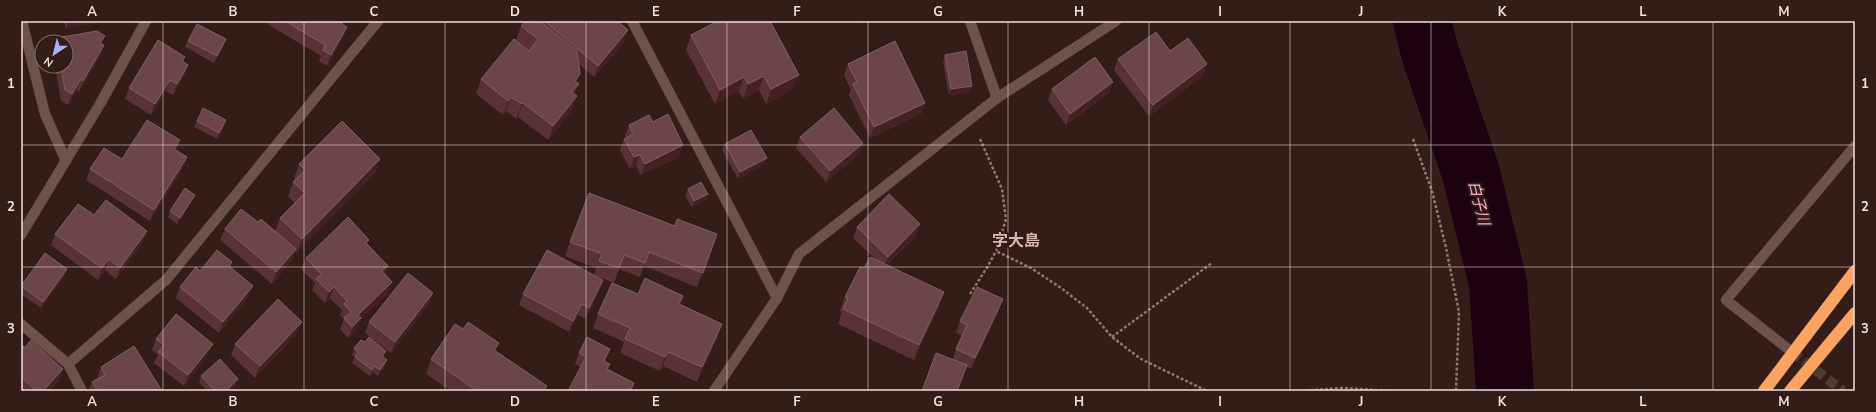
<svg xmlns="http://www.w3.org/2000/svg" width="1876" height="412" viewBox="0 0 1876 412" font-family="'Nunito Sans','Noto Sans JP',sans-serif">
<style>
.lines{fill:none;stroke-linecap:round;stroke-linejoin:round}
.river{stroke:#1e0111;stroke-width:58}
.street-tunnel{stroke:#503a35;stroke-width:10;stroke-dasharray:10 5;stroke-linecap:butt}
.lane-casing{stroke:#4a3734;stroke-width:11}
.street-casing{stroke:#4a3734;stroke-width:11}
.secondary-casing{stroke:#4a3734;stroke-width:11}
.highway-casing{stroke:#4a3734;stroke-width:13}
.path{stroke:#8b7672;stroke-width:2.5;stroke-dasharray:3 2;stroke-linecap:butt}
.lane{stroke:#6d524c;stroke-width:10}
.street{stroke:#6d524c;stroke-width:10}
.secondary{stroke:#6d524c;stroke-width:10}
.highway{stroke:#faa362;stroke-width:12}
.wall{fill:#593238}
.shaded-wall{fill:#442224}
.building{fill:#6a454a;stroke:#7f5d61}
.grid{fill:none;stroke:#f1e0dc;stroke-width:1;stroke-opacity:0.55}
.labels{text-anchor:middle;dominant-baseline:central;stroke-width:4;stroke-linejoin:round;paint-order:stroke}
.water-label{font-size:15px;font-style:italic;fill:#f6afd2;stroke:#341d18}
.quarter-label{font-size:16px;font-weight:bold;fill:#d7b8b1;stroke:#341d18}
.neatline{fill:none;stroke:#f1e0dc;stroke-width:1.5}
.grid-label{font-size:13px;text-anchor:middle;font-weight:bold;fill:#f1e0dc}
</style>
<rect width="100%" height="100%" fill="#341d18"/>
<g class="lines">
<!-- river -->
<polyline class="river" points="1422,21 1430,53 1471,173 1498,283 1505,391"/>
<!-- street-tunnel -->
<polyline class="street-tunnel" points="1792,352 1843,391"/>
<!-- lane casing -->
<g class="lane-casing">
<polyline id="lane" points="68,364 82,391"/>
</g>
<!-- street casing -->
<g class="street-casing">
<g id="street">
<polyline points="22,21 45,114 66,161"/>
<polyline points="632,21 777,298"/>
<polyline points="970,21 997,98"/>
<polyline points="21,324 68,364 166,280 378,21"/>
<polyline points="1792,352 1726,300 1855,146"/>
<polyline points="714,391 777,298 799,254 997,98 1116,21"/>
</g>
</g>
<!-- secondary casing -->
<g class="secondary-casing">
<polyline id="secondary" points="21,235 100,104 146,21"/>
</g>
<!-- highway casing -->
<g class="highway-casing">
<g id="highway">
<polyline points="1764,391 1855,271"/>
<polyline points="1790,391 1855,313"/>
</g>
</g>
<!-- path -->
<g class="path">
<polyline points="980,139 1002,189 1006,219 996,251 1031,268 1061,288 1087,308 1112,337 1141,359 1207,391"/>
<polyline points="1413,139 1432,191 1446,248 1459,312 1456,391"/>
<polyline points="970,294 988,266 996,251"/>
<polyline points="1112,337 1212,263"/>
<polyline points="1300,391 1342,388 1392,391"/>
</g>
<!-- lane -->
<use href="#lane" class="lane"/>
<!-- street -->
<use href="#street" class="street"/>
<!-- secondary -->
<use href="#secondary" class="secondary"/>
<!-- highway -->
<use href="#highway" class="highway"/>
</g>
<!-- wall -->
<g class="wall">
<polygon points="64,21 103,21 66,29"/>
<polygon points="268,21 344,21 343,24 343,38 327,66 319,61 321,56 267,24"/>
<polygon points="541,21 617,21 624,42 594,77 579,64 577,83 572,110 548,140 518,117 516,119 506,111 503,115 476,94 481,79 529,50 516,40 521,26 541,22"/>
<polygon points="691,35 793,89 766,104 759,90 743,99 739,91 715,104 686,50"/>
<polygon points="56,38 102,44 104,45 100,56 79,92 77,90 68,105 61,101 55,66 66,66 66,42 54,42"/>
<polygon points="188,41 224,45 214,63 185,47"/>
<polygon points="1170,51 1203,76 1149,116 1114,70 1118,59"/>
<polygon points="945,55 970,92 949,95 943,61"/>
<polygon points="185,57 183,62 188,65 184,76 173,95 166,91 151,115 125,99 129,88"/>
<polygon points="848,64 925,103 921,114 870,138 849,95 851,90 844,75"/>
<polygon points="1052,89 1109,93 1066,125 1048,100"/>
<polygon points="226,120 224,126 217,139 194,127 197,121"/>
<polygon points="653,122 679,157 641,175 636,166 630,169 620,150 624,139 626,138 625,136 629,125"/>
<polygon points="800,137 863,143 859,154 826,182 796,148"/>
<polygon points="180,140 176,150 187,157 183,168 150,221 86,180 90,169 122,159"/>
<polygon points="725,144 767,158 764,164 738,179 722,150"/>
<polygon points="380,159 375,173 296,253 295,252 292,260 272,284 220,240 225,229 258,222 275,231 280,218 295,203 288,196 293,182 295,180 294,178 299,164"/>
<polygon points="688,189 708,194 706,200 692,207 685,196"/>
<polygon points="195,195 192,201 177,224 168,217 170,211"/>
<polygon points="94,215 143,242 116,279 105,270 98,280 51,245 55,234"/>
<polygon points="675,226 717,234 697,287 644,266 640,277 619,269 614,283 594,275 596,268 565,256 570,242"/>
<polygon points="857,227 916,236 887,265 939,306 914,360 838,324 842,312 840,311 845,297 864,268 876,260 853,238"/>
<polygon points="368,244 385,274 388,293 361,319 357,329 348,338 340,329 344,319 340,315 342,310 330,298 325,303 312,290 315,283 301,269 306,258"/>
<polygon points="232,262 230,267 248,297 219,333 176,298 180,287 200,271"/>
<polygon points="65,275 41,308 21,294 21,286"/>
<polygon points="603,280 599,291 585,319 578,315 569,332 519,305 523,294"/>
<polygon points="433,293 429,304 391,353 365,333 369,322"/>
<polygon points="638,294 683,296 680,304 722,324 717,338 697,382 663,366 660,371 620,353 624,342 593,328 598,314"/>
<polygon points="999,310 971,369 953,359 956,349 962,336 956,332 960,321"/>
<polygon points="297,333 255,378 231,355 235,344"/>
<polygon points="156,339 208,355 184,386 154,363 158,355 152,350"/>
<polygon points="21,344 24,347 23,350 63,369 59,380 49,391 21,391"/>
<polygon points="354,348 384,358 385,367 378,376 373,372 370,376 352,363 355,357 352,355"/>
<polygon points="496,351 547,386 545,391 451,391 426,374 431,359"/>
<polygon points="579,353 605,361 608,369 634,383 631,391 568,391 581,367 575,364"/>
<polygon points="101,367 162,391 89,391 92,382 97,379 97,378"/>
<polygon points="201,376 236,385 230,391 207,391 199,382"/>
</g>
<!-- shaded-wall -->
<g class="shaded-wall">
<polygon points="69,21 103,21 66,29"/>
<polygon points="861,21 870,21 860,25"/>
<polygon points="347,27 343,38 327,66 331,55"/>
<polygon points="628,30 624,42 594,77 598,66"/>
<polygon points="105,36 101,47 100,43"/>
<polygon points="226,39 224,45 214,63 217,56"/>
<polygon points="104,45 100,56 79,92 83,81"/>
<polygon points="1207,64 1203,76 1149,116 1153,105"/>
<polygon points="188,65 184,76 173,95 177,84"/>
<polygon points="580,74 575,89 575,81"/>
<polygon points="799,75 793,89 766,104 771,89"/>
<polygon points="764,76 759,90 743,99 748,84"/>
<polygon points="744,77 739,91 715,104 720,90"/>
<polygon points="81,79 77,90 68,105 72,94"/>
<polygon points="170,80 166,91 151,115 155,104"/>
<polygon points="1113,82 1109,93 1066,125 1070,114"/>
<polygon points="579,84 573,98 572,92"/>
<polygon points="972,86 970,92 949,95 951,89"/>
<polygon points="577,96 572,110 548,140 553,126"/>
<polygon points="511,97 506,111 503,115 508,101"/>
<polygon points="523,103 518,117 516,119 522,104"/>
<polygon points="925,103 921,114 870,138 874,127"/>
<polygon points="226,120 224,126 217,139 219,133"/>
<polygon points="180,140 176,151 174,149"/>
<polygon points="863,143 859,154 826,182 830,171"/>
<polygon points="683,145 679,157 641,175 645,164"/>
<polygon points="640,155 636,166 630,169 634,157"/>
<polygon points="187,157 183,168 150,221 154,210"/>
<polygon points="767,158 764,164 738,179 740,172"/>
<polygon points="380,159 375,173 296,253 302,239"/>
<polygon points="708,194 706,200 692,207 694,201"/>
<polygon points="195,195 192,201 177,224 180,218"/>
<polygon points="920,224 916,236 884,268 888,257"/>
<polygon points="147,231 143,242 116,279 120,268"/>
<polygon points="296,249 292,260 272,284 276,272"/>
<polygon points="109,259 105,270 98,280 102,268"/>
<polygon points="388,266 384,277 382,271"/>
<polygon points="67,269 65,275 41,308 43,302"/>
<polygon points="603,280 599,291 585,319 589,308"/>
<polygon points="392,282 388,293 361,319 357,329 348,338 358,315"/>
<polygon points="253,286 248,297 219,333 223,322"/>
<polygon points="334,287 330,298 325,303 329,292"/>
<polygon points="944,292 939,306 914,360 919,345"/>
<polygon points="433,293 429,304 391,353 395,342"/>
<polygon points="1003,299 999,310 971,369 975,358"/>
<polygon points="582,304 578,315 569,332 573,321"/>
<polygon points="302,322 297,333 255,378 260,366"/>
<polygon points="722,324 717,338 697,382 702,367"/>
<polygon points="499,343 494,357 494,350"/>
<polygon points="213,344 208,355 184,386 188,375"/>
<polygon points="610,349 606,360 600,372 604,361"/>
<polygon points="386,351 384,357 380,362 382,356"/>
<polygon points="668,352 663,366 660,371 665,357"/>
<polygon points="387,360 385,367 378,376 380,370"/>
<polygon points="375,366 373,372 370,376 372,370"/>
<polygon points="63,369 59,380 49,391 43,391"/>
<polygon points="238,379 236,385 230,391 226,391"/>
</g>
<!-- building -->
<g class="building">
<polygon points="285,21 342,21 341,23 347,27 331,55 323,50 325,45"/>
<polygon points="525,21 540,21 577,51 580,74 575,81 579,84 572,92 577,96 553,126 523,103 522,104 511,97 508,101 481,79 514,39 529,51 538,39 521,26"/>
<polygon points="544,21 617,21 628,30 598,66"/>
<polygon points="718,21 770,21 799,75 771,89 764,76 748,84 744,77 720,90 691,35"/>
<polygon points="197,24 226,39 217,56 188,41"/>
<polygon points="97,31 105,36 100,43 104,45 83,81 81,79 72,94 65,90 61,66 66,66 66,42 56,42 56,38"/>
<polygon points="1156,32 1170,51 1188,38 1207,64 1153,105 1118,59"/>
<polygon points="158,40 185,57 182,61 188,65 177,84 170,80 155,104 129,88"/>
<polygon points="895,41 925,103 874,127 853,84 857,82 848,64"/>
<polygon points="966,51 972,86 951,89 945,55"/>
<polygon points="1095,57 1113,82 1070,114 1052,89"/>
<polygon points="203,108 226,120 219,133 197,121"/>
<polygon points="834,108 863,143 830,171 800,137"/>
<polygon points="668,114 683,145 645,164 640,155 634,157 624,139 633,134 629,125 649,115 653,122"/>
<polygon points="147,120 180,140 174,149 187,157 154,210 90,169 104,148 122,159"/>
<polygon points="342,121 380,159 302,239 280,218 305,193 293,182 305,170 299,164"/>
<polygon points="751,130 767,158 740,172 725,144"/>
<polygon points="701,182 708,194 694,201 688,189"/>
<polygon points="185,188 195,195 180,218 170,211"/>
<polygon points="589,193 675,226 677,219 717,234 703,273 649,252 645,263 624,255 619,268 599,261 602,254 570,242"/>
<polygon points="889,194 920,224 888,257 857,227"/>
<polygon points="106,200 147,231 120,268 109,259 102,268 55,234 78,204 94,215"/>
<polygon points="241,209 258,222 261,219 296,249 276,272 225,229"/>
<polygon points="348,217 369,240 366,243 388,266 382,271 392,282 358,315 361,318 352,327 344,318 351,312 344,304 347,301 334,287 329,292 316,279 321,274 306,258"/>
<polygon points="217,250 232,262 229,266 253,286 223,322 180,287 196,267 200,271"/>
<polygon points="547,250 603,280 589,308 582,304 573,321 523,294"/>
<polygon points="45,253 67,269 43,302 21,286"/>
<polygon points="870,257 944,292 919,345 843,309 848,298 845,297 860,267 864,268"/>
<polygon points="408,273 433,293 395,342 369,322"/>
<polygon points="645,278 683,296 679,304 722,324 702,367 668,352 665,357 625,339 630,328 598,314 612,283 638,294"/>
<polygon points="977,287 1003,299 975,358 956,349 967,325 960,321"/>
<polygon points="278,299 302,322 260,366 235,344"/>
<polygon points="176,314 213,344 188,375 158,352 164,345 156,339"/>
<polygon points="468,322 499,343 494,350 547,386 543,391 477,391 431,359 455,324 463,329"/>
<polygon points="369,337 386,351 382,356 387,360 380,370 375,366 372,370 355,357 358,352 354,348 361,340 365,342"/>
<polygon points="587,337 610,349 604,361 610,364 607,369 634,383 630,391 574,391 569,389 586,357 579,353"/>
<polygon points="31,340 63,369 43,391 36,391 21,377 21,352"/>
<polygon points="21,344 24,347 21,350"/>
<polygon points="134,346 162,391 98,391 92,382 105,375 101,367"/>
<polygon points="936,353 967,365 957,391 922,391"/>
<polygon points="220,359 238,379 226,391 215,391 201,376"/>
</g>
<!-- grid -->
<path class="grid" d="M 163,21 L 163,391M 304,21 L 304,391M 445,21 L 445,391M 586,21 L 586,391M 727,21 L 727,391M 868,21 L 868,391M 1008,21 L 1008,391M 1149,21 L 1149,391M 1290,21 L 1290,391M 1431,21 L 1431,391M 1572,21 L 1572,391M 1713,21 L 1713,391M 21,145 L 1855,145M 21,267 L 1855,267"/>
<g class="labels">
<!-- water labels -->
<g class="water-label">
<text transform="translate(1479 203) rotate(76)">白子川</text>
</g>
<!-- quarter labels -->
<g class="quarter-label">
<text x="1016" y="241">字大島</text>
</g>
</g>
<!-- border -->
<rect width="1876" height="412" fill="none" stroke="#341d18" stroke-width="44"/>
<!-- north arrow -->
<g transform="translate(54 54) rotate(215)"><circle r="19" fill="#341d18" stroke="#806b66"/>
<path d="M0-3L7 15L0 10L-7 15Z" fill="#aab0fb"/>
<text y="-6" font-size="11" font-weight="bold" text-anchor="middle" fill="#f1e0dc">N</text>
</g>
<rect x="22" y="22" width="1832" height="368" class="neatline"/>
<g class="grid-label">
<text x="92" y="16">A</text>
<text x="233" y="16">B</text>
<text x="374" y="16">C</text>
<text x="515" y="16">D</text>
<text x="656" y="16">E</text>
<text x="797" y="16">F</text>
<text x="938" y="16">G</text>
<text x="1079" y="16">H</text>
<text x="1220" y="16">I</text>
<text x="1361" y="16">J</text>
<text x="1502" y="16">K</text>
<text x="1643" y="16">L</text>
<text x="1784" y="16">M</text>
<text x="11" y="88">1</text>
<text x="1865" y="88">1</text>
<text x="11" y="211">2</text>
<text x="1865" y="211">2</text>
<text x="11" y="333">3</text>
<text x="1865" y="333">3</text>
<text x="92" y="406">A</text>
<text x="233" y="406">B</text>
<text x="374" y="406">C</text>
<text x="515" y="406">D</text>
<text x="656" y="406">E</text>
<text x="797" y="406">F</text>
<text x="938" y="406">G</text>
<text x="1079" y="406">H</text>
<text x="1220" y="406">I</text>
<text x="1361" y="406">J</text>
<text x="1502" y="406">K</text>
<text x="1643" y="406">L</text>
<text x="1784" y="406">M</text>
</g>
</svg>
